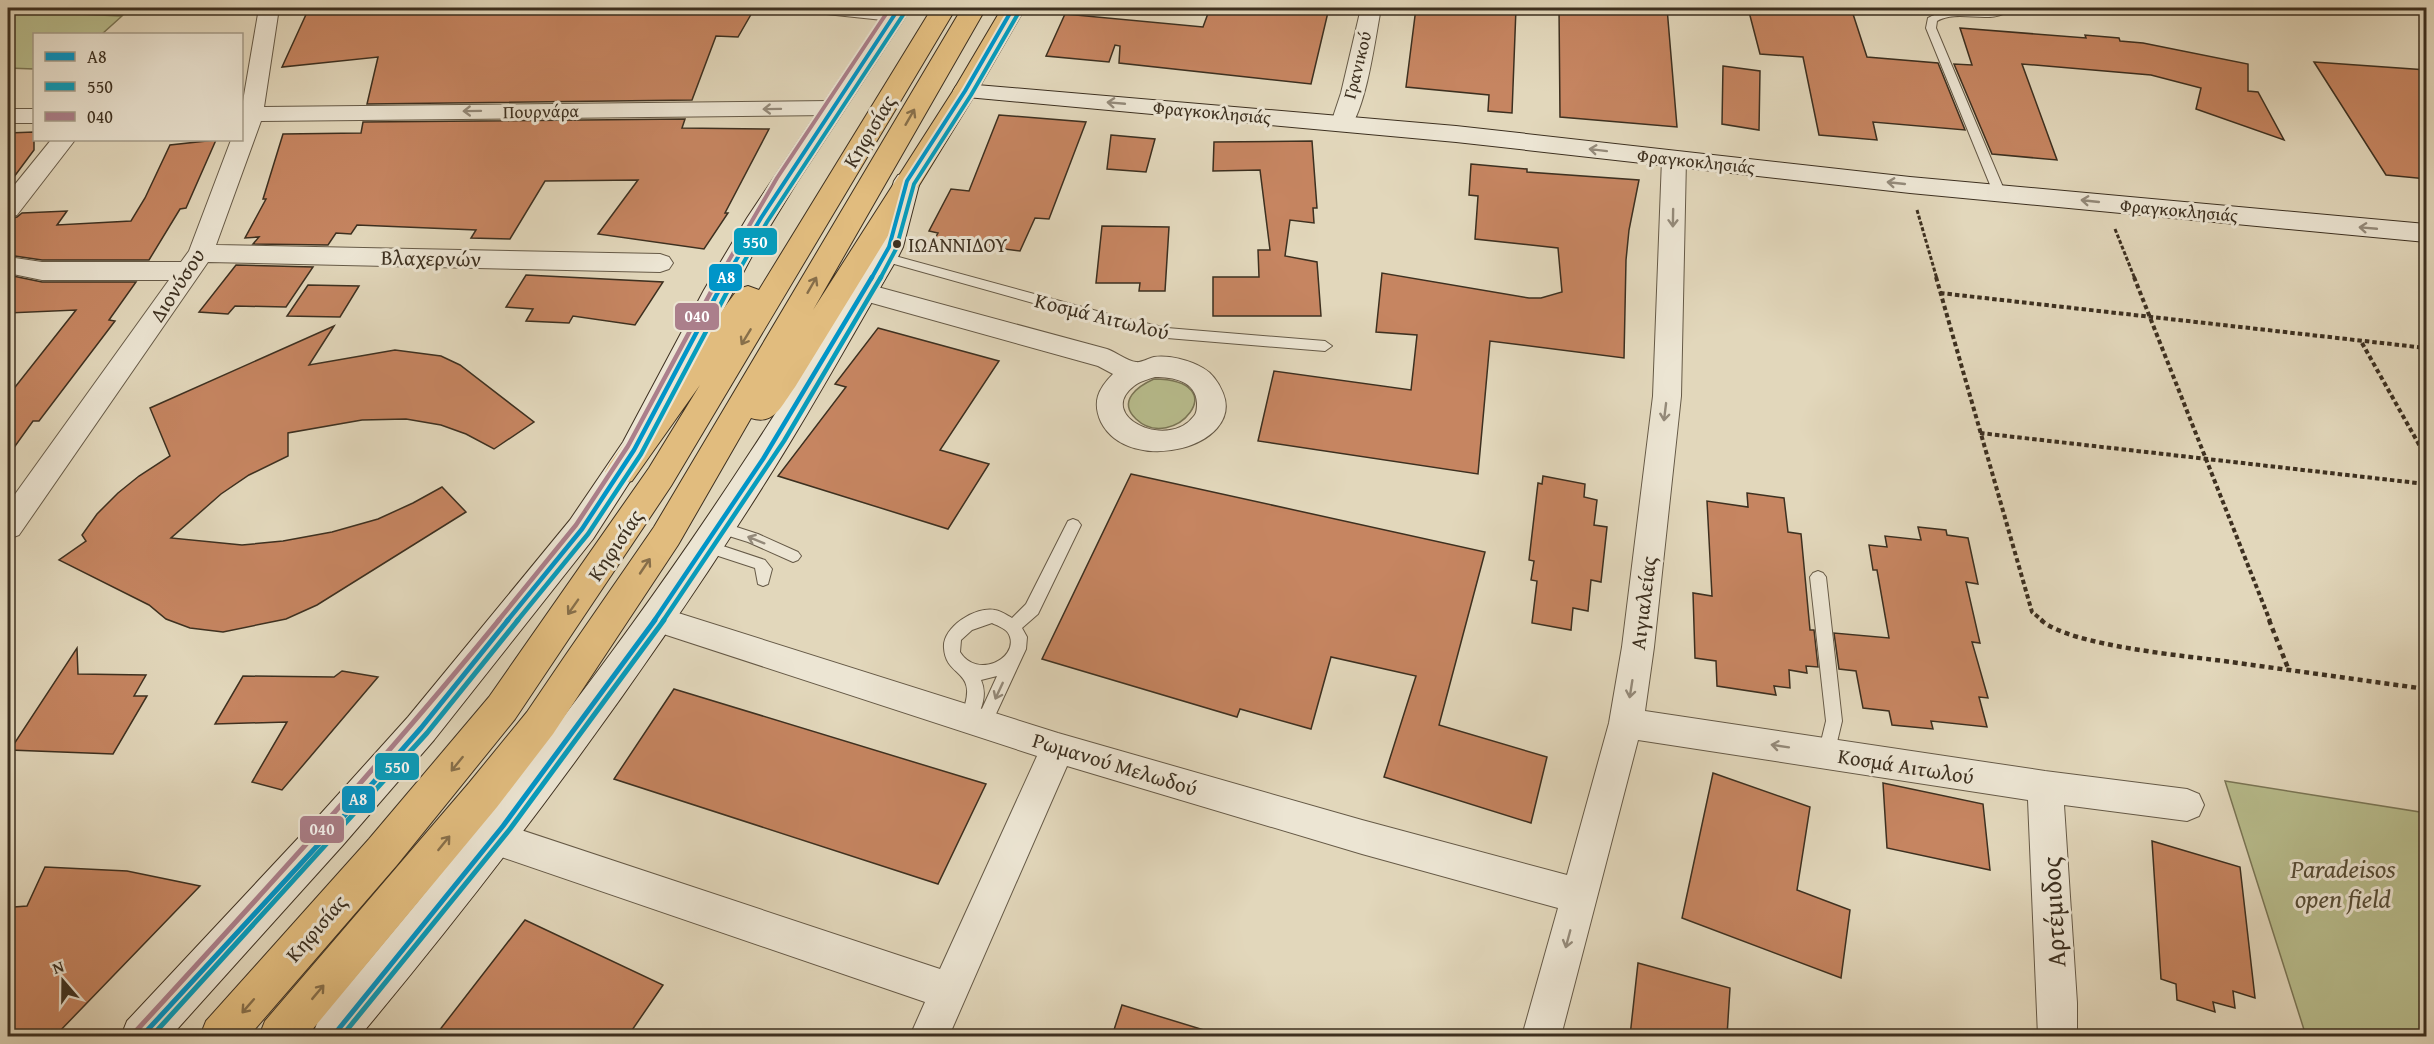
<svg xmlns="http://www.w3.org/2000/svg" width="2434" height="1044" viewBox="0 0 2434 1044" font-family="'Gentium Book Plus',serif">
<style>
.green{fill:#b8bd8d;stroke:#7a7656;stroke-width:1.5}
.building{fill:#c68561;stroke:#3d3020;stroke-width:1.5}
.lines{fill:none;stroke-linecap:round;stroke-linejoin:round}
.lane-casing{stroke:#665a47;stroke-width:2}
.street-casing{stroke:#665a47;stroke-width:2}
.secondary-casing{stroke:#3d3020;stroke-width:2}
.primary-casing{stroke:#3d3020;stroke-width:2}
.path-far2{stroke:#3d3020;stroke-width:3;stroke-dasharray:4 2;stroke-linecap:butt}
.path-far1{stroke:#3d3020;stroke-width:4;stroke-dasharray:4.5 3;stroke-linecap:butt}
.path{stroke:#3d3020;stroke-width:4.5;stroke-dasharray:5 4;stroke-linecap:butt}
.lane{fill:#ece5d3;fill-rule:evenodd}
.street{fill:#ece5d3;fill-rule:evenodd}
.secondary{fill:#ece5d3;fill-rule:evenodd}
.primary{fill:#e1bc7e;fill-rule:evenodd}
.bus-1-far2-casing{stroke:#ece5d3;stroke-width:8}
.bus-1-far1-casing{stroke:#ece5d3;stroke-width:9}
.bus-1-casing{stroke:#ece5d3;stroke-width:10}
.bus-2-far2-casing{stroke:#ece5d3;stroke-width:8}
.bus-2-far1-casing{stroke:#ece5d3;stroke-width:9}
.bus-2-casing{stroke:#ece5d3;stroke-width:10}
.bus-3-far2-casing{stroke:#ece5d3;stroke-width:8}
.bus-3-far1-casing{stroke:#ece5d3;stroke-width:9}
.bus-3-casing{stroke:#ece5d3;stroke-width:10}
.bus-1-far2{stroke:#0095c8;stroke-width:4}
.bus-1-far1{stroke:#0095c8;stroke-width:4.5}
.bus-1{stroke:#0095c8;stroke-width:5}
.bus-2-far2{stroke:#069dbd;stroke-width:4}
.bus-2-far1{stroke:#069dbd;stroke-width:4.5}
.bus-2{stroke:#069dbd;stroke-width:5}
.bus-3-far2{stroke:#ab7f8b;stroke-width:4}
.bus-3-far1{stroke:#ab7f8b;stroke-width:4.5}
.bus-3{stroke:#ab7f8b;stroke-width:5}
.oneway{stroke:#948a7a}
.oneway2{stroke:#876f4a}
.bus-dot{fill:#3d3020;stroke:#ece5d3;stroke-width:2}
.labels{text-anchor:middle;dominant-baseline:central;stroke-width:6;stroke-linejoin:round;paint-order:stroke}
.far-street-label{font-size:18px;fill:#3d3020;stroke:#ece5d3}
.bus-label{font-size:20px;fill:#3d3020;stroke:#ece5d3;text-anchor:start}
.street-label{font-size:21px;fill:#3d3020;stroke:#ece5d3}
.near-park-label{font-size:26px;font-style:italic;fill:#564c36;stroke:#ece5d3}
.near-street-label{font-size:26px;fill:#3d3020;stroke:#ece5d3}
.line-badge{stroke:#ece5d3;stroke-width:2}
.badge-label{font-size:16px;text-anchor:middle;font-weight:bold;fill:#fff}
</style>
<rect width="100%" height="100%" fill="#e2d7bb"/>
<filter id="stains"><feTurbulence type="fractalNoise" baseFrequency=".00333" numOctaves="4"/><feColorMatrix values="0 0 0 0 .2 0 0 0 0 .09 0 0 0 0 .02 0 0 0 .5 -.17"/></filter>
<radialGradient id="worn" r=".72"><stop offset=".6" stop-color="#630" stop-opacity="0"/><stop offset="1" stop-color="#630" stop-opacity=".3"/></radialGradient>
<!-- green -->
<g class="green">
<polygon points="8,11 122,16 102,34 34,34 34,69 8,68"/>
<path d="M 1154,379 C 1237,380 1173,454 1136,419 C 1117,401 1138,386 1154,379 Z"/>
<polygon points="2225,781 2426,813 2426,1036 2306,1036"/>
</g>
<!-- building -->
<g class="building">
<polygon points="309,8 717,8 753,11 738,37 716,36 692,100 367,104 378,57 282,67"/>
<polygon points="1210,8 1329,8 1311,84 1119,63 1120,46 1115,45 1109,62 1046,56 1065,14 1203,27"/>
<polygon points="1416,8 1516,8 1512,113 1488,111 1489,95 1406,87"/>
<polygon points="1559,8 1667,8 1677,127 1560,117"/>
<polygon points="1748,8 1853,14 1867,57 1938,63 1965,130 1873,122 1877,140 1819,135 1803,57 1760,54"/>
<polygon points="1960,28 2086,38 2085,35 2119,38 2120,41 2143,43 2248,64 2248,91 2258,92 2284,140 2196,109 2201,88 2151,75 2022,64 2057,160 1992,154 1954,64 1972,65"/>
<polygon points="2314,62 2427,70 2427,179 2386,175"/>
<polygon points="1723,66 1760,71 1759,130 1722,124"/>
<polygon points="999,115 1086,122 1049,219 1035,218 1020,251 934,240 938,233 929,231 951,189 969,191"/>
<polygon points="685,119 682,128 769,129 725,213 728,213 704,249 598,234 638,180 545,181 510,239 471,238 476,230 357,225 351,234 336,233 328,245 253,244 259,237 245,238 266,199 263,199 283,134 361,133 363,122"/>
<polygon points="34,132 34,150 8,185 8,133"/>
<polygon points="1111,135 1155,139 1146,172 1107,169"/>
<polygon points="216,140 186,208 180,209 149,260 42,260 8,255 8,219 17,217 22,213 67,211 57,225 131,221 145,198 170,145"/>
<polygon points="1312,141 1317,208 1313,208 1314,223 1290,220 1285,256 1317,262 1321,316 1213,316 1213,277 1259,277 1258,250 1270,250 1260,170 1213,171 1214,142"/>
<polygon points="1471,164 1527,169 1527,172 1639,180 1629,230 1626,260 1624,358 1490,341 1478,474 1258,441 1274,371 1411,390 1417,335 1376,332 1382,273 1529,298 1541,298 1562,292 1558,248 1475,239 1478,196 1469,195"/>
<polygon points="1102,226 1169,227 1165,291 1139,291 1140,283 1096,283"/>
<polygon points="236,265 313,267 286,307 235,306 228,314 199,312"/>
<polygon points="8,275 42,282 136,282 109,320 115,321 39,421 33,421 8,456 8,396 76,310 8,313"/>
<polygon points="526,275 663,282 635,325 573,316 569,323 526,321 533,309 506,307"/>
<polygon points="308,285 359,286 340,317 287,316"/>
<polygon points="334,326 309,365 395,350 441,356 460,365 534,422 494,449 466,434 441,425 406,419 362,420 288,433 288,456 249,475 221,494 171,538 242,545 283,541 332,532 378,519 413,503 442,487 466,512 317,605 286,619 223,632 190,628 166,619 149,605 59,560 86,541 82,535 97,514 118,493 139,476 170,456 150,408"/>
<polygon points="878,328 999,361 940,450 989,464 948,529 778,476 846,387 835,384"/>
<polygon points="1131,474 1485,552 1439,725 1547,757 1531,823 1384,777 1416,676 1331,657 1311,729 1240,709 1237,717 1042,659"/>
<polygon points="1543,476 1585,484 1584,497 1597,500 1594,525 1607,527 1601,582 1591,580 1588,611 1573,608 1571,630 1532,623 1537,581 1531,580 1534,561 1529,560 1538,483 1542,484"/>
<polygon points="1747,493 1784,498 1788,532 1801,534 1810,630 1814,630 1818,667 1806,666 1807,673 1789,670 1790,688 1774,686 1776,695 1717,686 1716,661 1695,658 1693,593 1712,596 1707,501 1748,507"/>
<polygon points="1918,527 1946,530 1947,535 1968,538 1978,584 1966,582 1980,643 1972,642 1988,698 1979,697 1987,727 1931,721 1933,729 1892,725 1889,711 1863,708 1856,671 1839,669 1834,633 1889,638 1877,570 1873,570 1869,545 1887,547 1885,536 1921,540"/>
<polygon points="77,648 78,674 146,675 134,696 147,696 113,754 10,750"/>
<polygon points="342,671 378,677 282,790 252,782 287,722 215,724 243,676 334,677"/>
<polygon points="674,689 986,784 938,884 614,779"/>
<polygon points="1713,773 1810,807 1797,890 1850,910 1841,978 1682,918"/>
<polygon points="1883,783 1983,804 1990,870 1887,848"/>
<polygon points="2152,841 2240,867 2255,998 2233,991 2235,1008 2213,1002 2215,1012 2177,1000 2176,984 2161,979"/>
<polygon points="45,867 127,871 200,886 55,1036 8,1036 8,919 14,907 27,906"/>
<polygon points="525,920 663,985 628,1036 435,1036"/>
<polygon points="1638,963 1730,988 1727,1036 1630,1036"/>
<polygon points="1122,1005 1204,1030 1203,1036 1112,1036"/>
</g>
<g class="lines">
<!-- lane casing -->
<g class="lane-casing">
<g id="lane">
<polygon points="793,8 823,8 892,15 897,18 892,21 798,11"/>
<path d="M 2001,8 L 2013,8 C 1992,27 1961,8 1937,21 L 1936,28 L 2005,192 L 1999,196 L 1993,192 L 1926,28 L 1928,18 C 1954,4 1977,18 2001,8 Z"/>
<polygon points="884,253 1119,317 1167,328 1325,341 1332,346 1325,351 1167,338 1119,327 880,260 878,257 880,254"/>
<path d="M 1073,519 L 1078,521 L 1081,525 L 1038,614 L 1022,628 L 1027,637 L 1026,649 L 989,729 L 983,731 L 977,729 L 975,724 L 997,676 L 981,680 C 988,696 981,709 974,724 L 968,726 L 962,724 L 960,719 C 982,666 946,681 944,648 C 942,627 976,606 995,610 C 1001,611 1007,615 1012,618 L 1026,604 L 1068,521 ZM 992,623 C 998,626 1008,629 1010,637 C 1017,659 977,679 960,652 L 961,640 L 972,630 Z"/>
<polygon points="718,521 758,534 798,552 801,556 798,560 793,562 748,542 713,531 710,527 713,523"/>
<polygon points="705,540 765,560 772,569 768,584 763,586 758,584 755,568 700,550 697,546 700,542"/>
<polygon points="1818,571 1823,573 1826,577 1842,721 1833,759 1827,762 1821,759 1818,754 1826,721 1810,577 1813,573"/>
</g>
</g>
<!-- street casing -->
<g class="street-casing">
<g id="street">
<polygon points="259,8 279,8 264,107 831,101 839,103 842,108 839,113 831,115 261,121 216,245 660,254 669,257 673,263 669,269 660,272 208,262 19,535 8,539 8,504 169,280 42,280 8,273 8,257 42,262 181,262 189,251 231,140 242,140 242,107"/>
<path d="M 1361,8 L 1381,8 C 1375,40 1367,103 1350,128 L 1342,130 L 1334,128 L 1331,123 L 1341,93 Z"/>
<rect x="8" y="109" width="26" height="14"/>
<polygon points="51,140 75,140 17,215 8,217 8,193"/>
<polygon points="1674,152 1682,154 1686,159 1681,396 1654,647 1645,711 2045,771 2187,789 2199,794 2204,805 2199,816 2187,821 2064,805 2077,1003 2077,1036 2038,1036 2028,800 1638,740 1561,1036 1522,1036 1558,908 1362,854 1067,766 949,1036 910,1036 925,1002 481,850 476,838 481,826 494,821 940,969 1037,756 645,628 640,619 645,610 656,606 1058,733 1362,820 1567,875 1609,723 1622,647 1653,396 1662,159 1666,154"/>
<path d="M 863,283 L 1107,349 C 1116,352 1127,361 1136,362 C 1141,363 1149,358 1154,357 C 1169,355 1189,360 1203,368 C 1212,373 1219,383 1223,393 C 1245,447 1129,477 1101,422 C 1092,402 1098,389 1113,374 L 1098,366 L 854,298 L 850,292 L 854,286 ZM 1155,377 C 1173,377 1196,381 1197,403 C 1197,407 1197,413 1194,416 C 1168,451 1095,416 1134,386 C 1140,381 1149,379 1155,377 Z"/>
</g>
</g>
<!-- secondary casing -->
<g class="secondary-casing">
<g id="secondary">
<polygon points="887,8 911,8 797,182 753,254 645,458 593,539 434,740 343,845 171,1036 121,1036 127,1021 316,819 408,717 570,520 623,442 704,290 747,218"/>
<polygon points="965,84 1456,126 1910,177 2426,224 2426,242 1910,193 1456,142 956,96 953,91 956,86"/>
<path d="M 907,173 L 916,175 L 920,181 L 903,247 L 898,257 C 857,327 818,398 775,467 C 651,666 510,856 360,1036 L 312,1036 L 318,1021 C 473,839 621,651 751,451 C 793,388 831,322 870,257 L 875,247 L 894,181 L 898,175 Z"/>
</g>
</g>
<!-- primary casing -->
<g class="primary-casing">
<g id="primary">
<polygon points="932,8 956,8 671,486 515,719 397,865 249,1036 200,1036 206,1021 369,839 489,697 649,468 700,385 632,481 621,484 610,481 605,472 610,463 738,289 748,286 759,290"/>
<path d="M 962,8 L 986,8 L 813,310 L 953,91 L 1002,8 L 1025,8 L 977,91 L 795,387 C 782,404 775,426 751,418 L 678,545 L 553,734 L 497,807 L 307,1036 L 259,1036 L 265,1021 L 469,783 L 527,712 L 565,656 L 654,527 Z"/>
</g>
</g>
<!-- path-far2 -->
<g class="path-far2">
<polyline points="1917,210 1937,279"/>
<polyline points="2115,229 2135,279"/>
</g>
<!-- path-far1 -->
<g class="path-far1">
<polyline points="1936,277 2032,612 2043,621"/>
<polyline points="2134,277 2270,621"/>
<polyline points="1940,293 2426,348"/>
<polyline points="2362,343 2426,457"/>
<polyline points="1980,433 2426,484"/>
</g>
<!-- path -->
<g class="path">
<path d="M 2041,620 C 2070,646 2188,656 2231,662 C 2296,671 2361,680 2426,689"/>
<polyline points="2269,620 2288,668"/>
</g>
<!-- lane -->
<use href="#lane" class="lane"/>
<!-- street -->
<use href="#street" class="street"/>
<!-- secondary -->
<use href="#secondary" class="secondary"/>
<!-- primary -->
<use href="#primary" class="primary"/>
<!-- bus-1-far2 casing -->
<g class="bus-1-far2-casing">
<g id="bus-1-far2">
<polyline points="725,279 761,218 899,8"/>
<polyline points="871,279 889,247 907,181 965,91 1013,8"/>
</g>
</g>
<!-- bus-1-far1 casing -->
<g class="bus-1-far1-casing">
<g id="bus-1-far1">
<polyline points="507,621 582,529 634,450 726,277"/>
<polyline points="654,621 763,459 872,277"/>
</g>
</g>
<!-- bus-1 casing -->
<g class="bus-1-casing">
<g id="bus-1">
<polyline points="142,1036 330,832 421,728 508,620"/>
<polyline points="333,1036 503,826 655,620"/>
</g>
</g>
<!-- bus-2-far2 casing -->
<g class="bus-2-far2-casing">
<g id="bus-2-far2">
<polyline points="734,279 767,222 905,12"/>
<polyline points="880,279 896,249 914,184 971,95 1019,12"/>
</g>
</g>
<!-- bus-2-far1 casing -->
<g class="bus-2-far1-casing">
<g id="bus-2-far1">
<polyline points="517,621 588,534 641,454 735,277"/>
<polyline points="663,621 784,441 881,277"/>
</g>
</g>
<!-- bus-2 casing -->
<g class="bus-2-casing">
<g id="bus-2">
<polyline points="152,1036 427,733 518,620"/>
<polyline points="342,1036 510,829 664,620"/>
</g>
</g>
<!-- bus-3-far2 casing -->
<g class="bus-3-far2-casing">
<polyline id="bus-3-far2" points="718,279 777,178 890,8"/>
</g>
<!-- bus-3-far1 casing -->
<g class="bus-3-far1-casing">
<polyline id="bus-3-far1" points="498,621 576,525 628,446 719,277"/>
</g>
<!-- bus-3 casing -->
<g class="bus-3-casing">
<path id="bus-3" d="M 136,1031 C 260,896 383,762 499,620"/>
</g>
<!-- bus-1-far2 -->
<use href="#bus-1-far2" class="bus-1-far2"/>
<!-- bus-1-far1 -->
<use href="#bus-1-far1" class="bus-1-far1"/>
<!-- bus-1 -->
<use href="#bus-1" class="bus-1"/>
<!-- bus-2-far2 -->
<use href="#bus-2-far2" class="bus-2-far2"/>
<!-- bus-2-far1 -->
<use href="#bus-2-far1" class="bus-2-far1"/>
<!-- bus-2 -->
<use href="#bus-2" class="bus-2"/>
<!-- bus-3-far2 -->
<use href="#bus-3-far2" class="bus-3-far2"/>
<!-- bus-3-far1 -->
<use href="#bus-3-far1" class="bus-3-far1"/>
<!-- bus-3 -->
<use href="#bus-3" class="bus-3"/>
</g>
<!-- one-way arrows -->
<defs><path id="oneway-shaft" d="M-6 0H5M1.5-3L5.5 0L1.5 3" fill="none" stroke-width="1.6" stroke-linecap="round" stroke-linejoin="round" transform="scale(1.5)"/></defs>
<g class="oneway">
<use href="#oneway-shaft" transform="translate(1116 103) rotate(-175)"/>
<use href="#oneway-shaft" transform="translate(772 109) rotate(179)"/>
<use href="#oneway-shaft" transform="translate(472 111) rotate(179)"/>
<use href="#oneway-shaft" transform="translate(1598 150) rotate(-173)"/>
<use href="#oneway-shaft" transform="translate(1896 183) rotate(-174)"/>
<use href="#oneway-shaft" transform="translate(2090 201) rotate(-174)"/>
<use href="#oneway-shaft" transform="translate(1673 218) rotate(91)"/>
<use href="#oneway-shaft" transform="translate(2368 228) rotate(-175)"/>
<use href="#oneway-shaft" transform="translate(1665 412) rotate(97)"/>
<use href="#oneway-shaft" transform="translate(756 540) rotate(-158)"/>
<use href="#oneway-shaft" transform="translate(1631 689) rotate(99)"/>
<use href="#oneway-shaft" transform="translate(999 691) rotate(115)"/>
<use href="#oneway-shaft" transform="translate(1780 746) rotate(-171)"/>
<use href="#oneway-shaft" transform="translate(1568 939) rotate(105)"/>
</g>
<g class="oneway2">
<use href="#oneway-shaft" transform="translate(910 117) rotate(-60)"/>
<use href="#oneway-shaft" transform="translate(812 285) rotate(-60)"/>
<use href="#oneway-shaft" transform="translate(746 337) rotate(121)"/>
<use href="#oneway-shaft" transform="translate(645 566) rotate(-56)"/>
<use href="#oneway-shaft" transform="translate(573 607) rotate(125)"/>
<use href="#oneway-shaft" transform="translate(457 764) rotate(129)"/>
<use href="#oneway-shaft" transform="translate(444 843) rotate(-51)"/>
<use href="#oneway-shaft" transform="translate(318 992) rotate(-50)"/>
<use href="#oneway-shaft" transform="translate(248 1006) rotate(131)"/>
</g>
<!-- markers -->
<circle class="bus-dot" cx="897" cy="244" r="5"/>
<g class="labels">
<!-- far-street labels -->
<g class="far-street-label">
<text transform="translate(1357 65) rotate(-76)">Γρανικού</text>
<text transform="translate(541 111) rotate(-1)">Πουρνάρα</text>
<text transform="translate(1212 112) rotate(5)">Φραγκοκλησιάς</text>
<text transform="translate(1696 161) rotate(6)">Φραγκοκλησιάς</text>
<text transform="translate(2179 210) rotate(5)">Φραγκοκλησιάς</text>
</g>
<!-- bus labels -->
<g class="bus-label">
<text x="908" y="244">ΙΩΑΝΝΙΔΟΥ</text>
</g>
<!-- street labels -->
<g class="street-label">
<text transform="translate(869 131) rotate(-59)">Κηφισίας</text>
<text transform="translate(431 258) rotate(1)">Βλαχερνών</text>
<text transform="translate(177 285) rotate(-57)">Διονύσου</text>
<text transform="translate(1102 316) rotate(14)">Κοσμά Αιτωλού</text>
<text transform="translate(615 545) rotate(-56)">Κηφισίας</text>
<text transform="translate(1643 603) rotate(-83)">Αιγιαλείας</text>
<text transform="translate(1115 764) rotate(17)">Ρωμανού Μελωδού</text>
<text transform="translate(1906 766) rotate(9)">Κοσμά Αιτωλού</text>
<text transform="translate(316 928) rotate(-49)">Κηφισίας</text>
</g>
<!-- near-park labels -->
<g class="near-park-label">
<text x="2343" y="868">Paradeisos<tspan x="2343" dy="30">open field</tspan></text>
</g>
<!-- near-street labels -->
<g class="near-street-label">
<text transform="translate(2053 912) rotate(-93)">Αρτέμιδος</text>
</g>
</g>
<g class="line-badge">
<rect x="733" y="227" width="45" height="29" rx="6" fill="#069dbd"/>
<rect x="708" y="263" width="35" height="29" rx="6" fill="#0095c8"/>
<rect x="674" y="302" width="46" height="29" rx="6" fill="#ab7f8b"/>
<rect x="374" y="752" width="46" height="29" rx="6" fill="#069dbd"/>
<rect x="341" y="785" width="35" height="29" rx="6" fill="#0095c8"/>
<rect x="299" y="815" width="46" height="29" rx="6" fill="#ab7f8b"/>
</g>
<g class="badge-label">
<text x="755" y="248">550</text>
<text x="726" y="283">A8</text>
<text x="697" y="322">040</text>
<text x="397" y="773">550</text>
<text x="358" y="805">A8</text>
<text x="322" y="835">040</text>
</g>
<!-- margin -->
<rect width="2434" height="1044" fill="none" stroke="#e2d7bb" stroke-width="30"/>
<rect x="9" y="9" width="2416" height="1026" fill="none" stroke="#3d3020" stroke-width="3"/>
<rect x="15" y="15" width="2404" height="1014" fill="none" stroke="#3d3020" stroke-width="1.5"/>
<!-- legend -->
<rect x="33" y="33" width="210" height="108" fill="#ece5d3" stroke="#a69d8b" stroke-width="1.5"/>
<rect x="45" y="52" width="30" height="9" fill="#0095c8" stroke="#a69d8b" stroke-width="1.5"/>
<text x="87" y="63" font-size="18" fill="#3d3020">A8</text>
<rect x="45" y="82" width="30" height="9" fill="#069dbd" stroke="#a69d8b" stroke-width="1.5"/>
<text x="87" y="93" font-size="18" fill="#3d3020">550</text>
<rect x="45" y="112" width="30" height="9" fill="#ab7f8b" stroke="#a69d8b" stroke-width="1.5"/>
<text x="87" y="123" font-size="18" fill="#3d3020">040</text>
<!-- north arrow -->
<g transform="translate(63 981) rotate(340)" stroke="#ece5d3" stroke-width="4.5" paint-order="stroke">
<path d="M0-4.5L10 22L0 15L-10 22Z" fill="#3d3020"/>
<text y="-9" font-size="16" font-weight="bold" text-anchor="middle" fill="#3d3020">N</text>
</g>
<rect width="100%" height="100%" filter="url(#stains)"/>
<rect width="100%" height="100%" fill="url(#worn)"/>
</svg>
